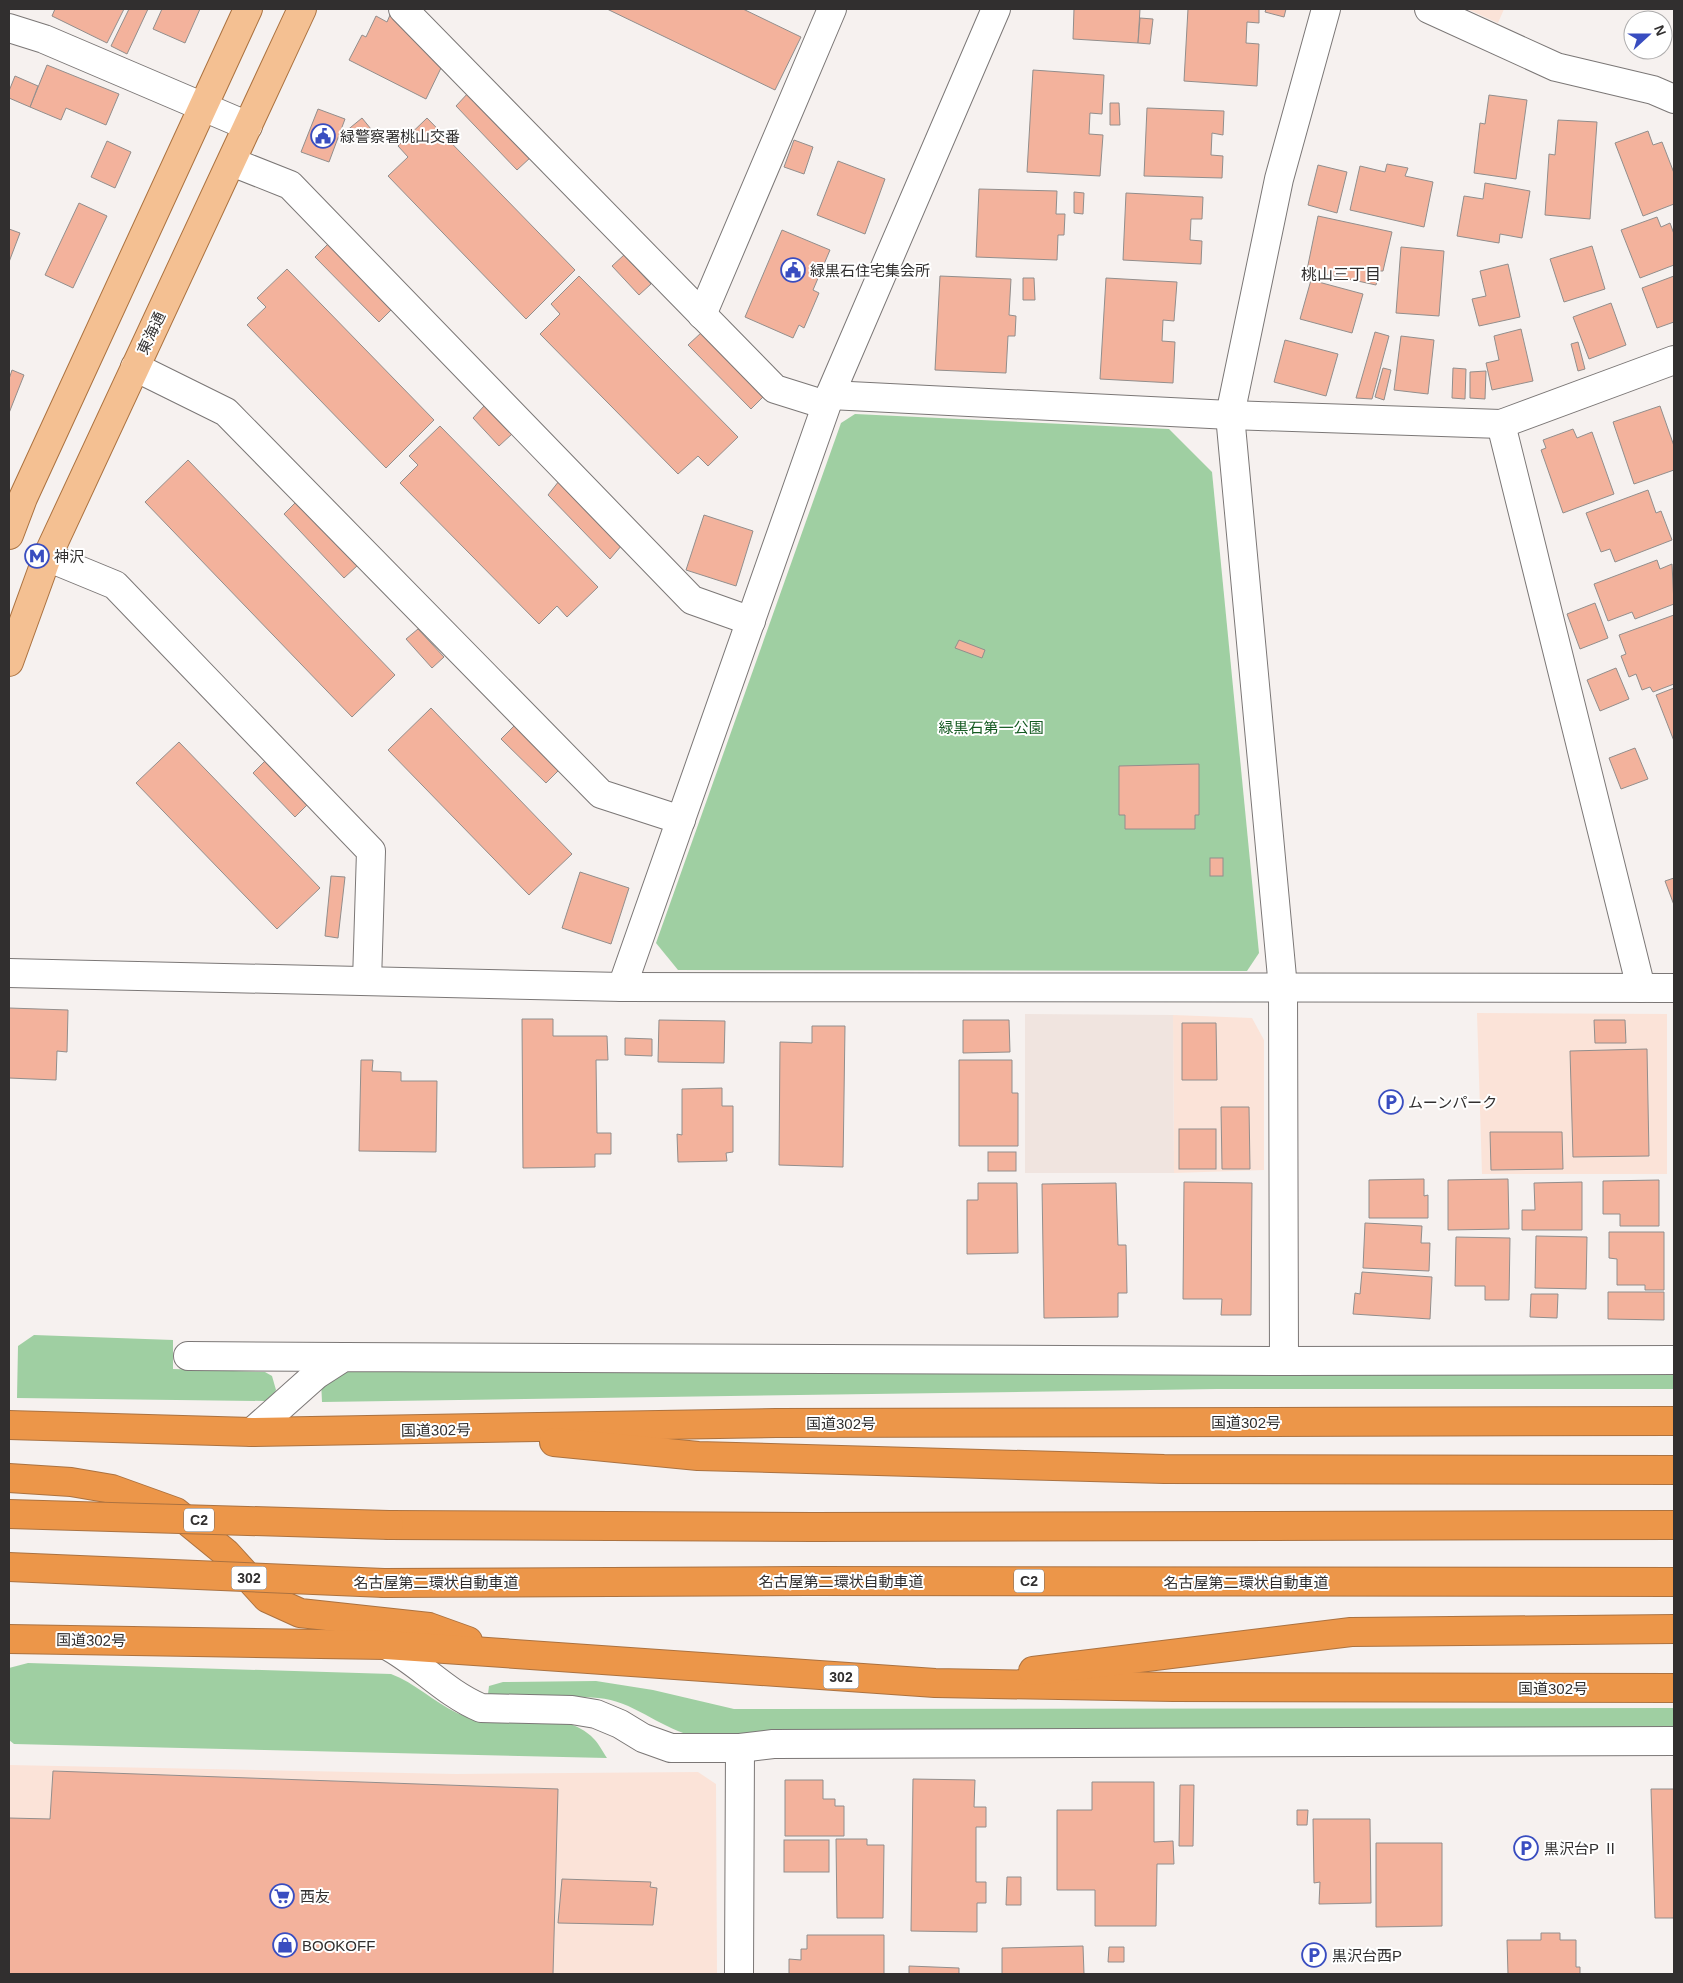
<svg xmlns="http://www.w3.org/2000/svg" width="1683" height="1983" viewBox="0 0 1683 1983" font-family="Arial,'Noto Sans JP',sans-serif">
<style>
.commercial{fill:#fbe3d8}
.built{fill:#f0e4df}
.green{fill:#9fcfa2}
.building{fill:#f3b29c;stroke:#928e8c}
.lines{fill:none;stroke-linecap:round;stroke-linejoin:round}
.minor-casing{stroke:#7b7776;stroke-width:30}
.major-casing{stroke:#ab7240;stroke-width:30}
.highway-casing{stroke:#ab7240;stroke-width:30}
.minor{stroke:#fff;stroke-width:28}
.major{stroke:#f4c092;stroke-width:28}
.highway{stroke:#ec9649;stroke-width:28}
.highway-bridge-casing{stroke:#ab7240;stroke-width:30;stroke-linecap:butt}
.highway-bridge{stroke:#ec9649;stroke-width:28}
.labels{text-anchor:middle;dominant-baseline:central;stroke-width:4;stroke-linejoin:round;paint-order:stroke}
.shield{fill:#fff;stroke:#6f6d6d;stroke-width:1}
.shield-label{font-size:14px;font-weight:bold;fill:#312f2f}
.poi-label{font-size:15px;fill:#312f2f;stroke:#fff;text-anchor:start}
.street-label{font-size:15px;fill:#312f2f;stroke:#fff}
.park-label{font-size:15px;fill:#145a21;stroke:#fff}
.neighbourhood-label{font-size:16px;fill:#312f2f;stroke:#fff}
</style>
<rect width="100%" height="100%" fill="#f6f1ef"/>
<!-- commercial -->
<g class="commercial">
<polygon points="1467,9 1504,9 1498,23"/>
<polygon points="1477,1013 1667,1014 1667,1174 1482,1174"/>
<polygon points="1173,1015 1252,1018 1264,1040 1264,1170 1174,1173"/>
<polygon points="9,1765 456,1774 698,1772 716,1784 717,1974 9,1974"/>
</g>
<!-- built -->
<polygon class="built" points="1025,1014 1173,1015 1174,1173 1025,1173"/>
<!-- green -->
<g class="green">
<polygon points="855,414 1169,429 1212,472 1259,953 1247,971 678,970 656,943 841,423"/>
<polygon points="34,1335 173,1340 173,1369 265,1372 272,1376 276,1390 271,1398 265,1401 17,1398 18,1346"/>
<polygon points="359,1367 1674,1371 1674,1389 1217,1389 322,1402 321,1381"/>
<path d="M 28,1663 L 391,1674 C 415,1683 434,1702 457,1713 C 498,1731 561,1704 594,1739 C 599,1744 603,1752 607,1758 L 14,1744 L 9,1740 L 9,1668 Z"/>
<path d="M 596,1681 L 653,1690 L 734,1709 L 1674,1708 L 1674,1732 L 690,1735 C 657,1726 633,1701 598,1698 C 561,1694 525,1702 488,1694 L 489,1686 L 503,1682 Z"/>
</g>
<!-- building -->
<g class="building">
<polygon points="55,9 124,9 107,43 52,16"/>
<polygon points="129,9 148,9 127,54 111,46"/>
<polygon points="162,9 200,9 185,43 153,29"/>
<polygon points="607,9 743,9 801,37 775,90"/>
<polygon points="1074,9 1140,9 1138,43 1073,39"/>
<polygon points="1188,9 1259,9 1259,23 1247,22 1246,43 1259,44 1257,86 1184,81"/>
<polygon points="1266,9 1286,9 1284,17 1265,12"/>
<polygon points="390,15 441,68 426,99 349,60 362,35 366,37 376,16 387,22"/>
<polygon points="1140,18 1153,19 1150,44 1138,43"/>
<polygon points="47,65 119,94 106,125 66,108 61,120 30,107"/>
<polygon points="1033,70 1104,75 1102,114 1090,113 1089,134 1103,135 1100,176 1027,172"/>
<polygon points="15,76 38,86 30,107 9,98 9,91"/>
<polygon points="469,92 531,157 517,170 456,106"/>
<polygon points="1489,95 1527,100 1516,179 1474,173 1480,123 1485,124"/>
<polygon points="1110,103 1119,103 1120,125 1110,125"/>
<polygon points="1147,108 1224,111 1223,135 1212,133 1211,155 1223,156 1222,178 1144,176"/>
<polygon points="318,109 345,119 329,162 301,152"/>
<polygon points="362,118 371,129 353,143 345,132"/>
<polygon points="427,118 575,270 526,319 388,176 408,157 398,146"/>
<polygon points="1558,120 1597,122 1590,219 1545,215 1549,154 1555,155"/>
<polygon points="1648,131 1653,145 1662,142 1674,173 1674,204 1643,216 1615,143"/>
<polygon points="794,140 813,147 804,174 784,167"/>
<polygon points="107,141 131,152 115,188 91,177"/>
<polygon points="838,161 885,179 865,234 817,215"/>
<polygon points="1387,164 1408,168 1405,176 1433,182 1424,227 1350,210 1360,166 1385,172"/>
<polygon points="1318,165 1347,172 1337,213 1308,205"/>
<polygon points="1485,183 1530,191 1522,238 1500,234 1499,243 1457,236 1464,196 1483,199"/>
<polygon points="979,189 1057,191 1056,214 1065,214 1064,235 1058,235 1057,260 976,257"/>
<polygon points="1074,192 1084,193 1083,214 1074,213"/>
<polygon points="1126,193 1203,197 1202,219 1191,219 1190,240 1202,241 1201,264 1123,260"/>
<polygon points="79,203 107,216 73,288 45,275"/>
<polygon points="1318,216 1392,232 1383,271 1379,271 1376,285 1307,270"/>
<polygon points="1657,217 1661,227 1670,223 1674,234 1674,265 1640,278 1621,230"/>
<polygon points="9,229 20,233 9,262"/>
<polygon points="782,230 830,250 813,290 819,293 804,328 799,325 793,338 745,317"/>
<polygon points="329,243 393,308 379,322 315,257"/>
<polygon points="1592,246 1605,289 1564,302 1550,259"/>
<polygon points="1401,247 1444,251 1439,316 1396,313"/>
<polygon points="624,255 651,284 639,295 612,266"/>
<polygon points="1508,264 1520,317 1479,326 1472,299 1486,296 1480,271"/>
<polygon points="287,269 434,420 386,468 247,325 266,307 257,298"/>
<polygon points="579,276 738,437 708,466 698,456 678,474 540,334 560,314 551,304"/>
<polygon points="940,276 1011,279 1009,315 1016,316 1015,336 1008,336 1006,373 935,370"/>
<polygon points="1674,276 1674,322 1657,328 1642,288"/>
<polygon points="1023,278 1034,278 1035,300 1023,300"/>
<polygon points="1106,278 1177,282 1174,321 1163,320 1162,341 1175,342 1173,383 1100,379"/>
<polygon points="1311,280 1363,294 1352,333 1300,319"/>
<polygon points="1611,303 1626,345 1589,359 1573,317"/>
<polygon points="1521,329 1533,381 1492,390 1486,363 1499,360 1494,336"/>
<polygon points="702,332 764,396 751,409 688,345"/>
<polygon points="1375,332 1389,336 1372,399 1356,398"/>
<polygon points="1401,336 1434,340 1428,394 1394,390"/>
<polygon points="1285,340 1338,354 1326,396 1274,382"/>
<polygon points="1578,342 1585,369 1578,371 1571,344"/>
<polygon points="1383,368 1391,370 1384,400 1375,397"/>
<polygon points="1453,368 1466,369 1465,399 1452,398"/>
<polygon points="12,370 24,375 9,413 9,379"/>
<polygon points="1486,371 1485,399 1470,398 1470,372"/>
<polygon points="484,406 512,434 499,446 473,418"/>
<polygon points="1660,406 1674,446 1674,470 1634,484 1613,422"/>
<polygon points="440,426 598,587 567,617 557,606 539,624 400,483 418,465 409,456"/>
<polygon points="1573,429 1577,438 1592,432 1614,494 1563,513 1541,450 1546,448 1543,440"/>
<polygon points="188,460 395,675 352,717 145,502"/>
<polygon points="559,481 622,545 610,559 548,495"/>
<polygon points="1648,490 1656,513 1661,511 1672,540 1615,562 1610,549 1601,552 1586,513"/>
<polygon points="297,501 358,565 344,578 284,514"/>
<polygon points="704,515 753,531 736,586 686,570"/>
<polygon points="1657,560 1660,569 1672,564 1674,604 1635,619 1632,612 1608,621 1594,584"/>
<polygon points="1595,603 1608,638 1580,649 1567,614"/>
<polygon points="1674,615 1674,684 1653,692 1650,687 1642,690 1636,674 1629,677 1621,656 1626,654 1619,635"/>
<polygon points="418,629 444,657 432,668 406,639"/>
<polygon points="959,640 985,650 982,658 955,648"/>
<polygon points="1616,668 1629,699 1600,711 1587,680"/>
<polygon points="1674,688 1674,741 1656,695"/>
<polygon points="431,708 572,854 529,895 388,750"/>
<polygon points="515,725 559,770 546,783 501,739"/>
<polygon points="179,742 320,888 277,929 136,783"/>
<polygon points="1635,748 1648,779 1621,789 1609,758"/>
<polygon points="266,760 308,804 295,817 253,773"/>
<polygon points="1199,764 1199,815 1195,815 1195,829 1125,829 1125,815 1119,815 1119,766"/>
<rect x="1210" y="858" width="13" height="18"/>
<polygon points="580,872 629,888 611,944 562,928"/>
<polygon points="331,876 345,877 338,938 325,936"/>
<polygon points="1674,878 1674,905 1665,881"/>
<polygon points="9,1008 68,1010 67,1052 57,1051 56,1080 9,1078"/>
<polygon points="522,1019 553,1019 553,1036 607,1036 608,1060 596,1060 597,1133 611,1133 611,1154 595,1154 595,1167 523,1168"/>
<polygon points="659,1020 725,1021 724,1063 658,1062"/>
<polygon points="963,1020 1009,1020 1010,1052 963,1053"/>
<polygon points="1594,1020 1625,1020 1626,1043 1595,1043"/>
<polygon points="1182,1023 1216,1023 1217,1080 1182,1080"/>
<polygon points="812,1026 845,1026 843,1167 779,1165 780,1042 812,1043"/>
<polygon points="625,1038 652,1039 652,1056 625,1055"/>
<polygon points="1647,1049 1649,1156 1573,1157 1570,1051"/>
<polygon points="361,1060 373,1060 372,1071 401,1072 401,1081 437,1081 436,1152 359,1151"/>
<polygon points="959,1060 1012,1060 1012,1093 1018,1093 1018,1146 959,1146"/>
<polygon points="722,1088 722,1106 733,1106 733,1152 726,1153 727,1161 678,1162 677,1134 682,1135 682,1089"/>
<polygon points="1221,1107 1249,1107 1250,1169 1222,1169"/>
<rect x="1179" y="1129" width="37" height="40"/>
<polygon points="1490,1132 1562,1132 1563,1169 1491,1170"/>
<rect x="988" y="1152" width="28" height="19"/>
<polygon points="1424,1179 1424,1196 1428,1195 1428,1218 1369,1218 1369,1180"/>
<polygon points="1508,1179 1509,1229 1448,1230 1448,1180"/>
<polygon points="1659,1180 1659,1226 1620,1226 1620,1214 1603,1214 1603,1181"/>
<polygon points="1184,1182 1252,1183 1251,1315 1221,1315 1222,1299 1183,1299"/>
<polygon points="1582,1182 1582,1230 1522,1230 1522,1210 1535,1210 1534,1183"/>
<polygon points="978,1183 1017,1183 1018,1253 967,1254 967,1200 978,1200"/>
<polygon points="1116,1183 1118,1245 1126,1245 1127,1293 1118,1293 1118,1317 1044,1318 1042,1184"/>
<polygon points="1365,1223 1422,1226 1421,1243 1430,1243 1429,1271 1363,1268"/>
<polygon points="1609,1232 1664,1232 1664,1290 1645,1290 1645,1285 1617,1285 1617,1259 1609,1258"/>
<polygon points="1536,1236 1587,1237 1586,1289 1535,1288"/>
<polygon points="1456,1237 1510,1238 1509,1300 1485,1300 1485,1286 1455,1286"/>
<polygon points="1362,1272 1432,1277 1430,1319 1353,1314 1355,1293 1360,1294"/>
<polygon points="1608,1292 1664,1292 1664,1320 1608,1319"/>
<polygon points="1531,1294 1558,1294 1557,1318 1530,1317"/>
<polygon points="53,1771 558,1789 553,1974 9,1974 9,1818 50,1819"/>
<polygon points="913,1779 975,1780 974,1807 986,1807 986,1827 976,1827 976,1882 986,1882 986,1903 977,1903 977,1932 911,1931"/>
<polygon points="785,1780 823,1780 823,1799 835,1799 835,1806 844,1806 844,1836 785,1836"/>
<polygon points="1092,1782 1154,1782 1154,1842 1173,1841 1174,1864 1157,1864 1156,1926 1095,1926 1095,1890 1057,1890 1057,1810 1092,1810"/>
<polygon points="1180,1785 1194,1785 1193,1846 1179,1846"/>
<polygon points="1651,1789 1674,1789 1674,1918 1655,1918"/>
<polygon points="1297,1810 1308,1810 1307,1825 1297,1825"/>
<polygon points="1313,1819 1370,1819 1371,1903 1319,1904 1320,1882 1314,1883"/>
<polygon points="836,1839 867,1839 867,1845 884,1845 883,1918 837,1918"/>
<rect x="784" y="1840" width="45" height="32"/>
<polygon points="1376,1843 1442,1843 1442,1926 1376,1927"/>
<polygon points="1007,1877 1021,1877 1021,1905 1006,1905"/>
<polygon points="562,1879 651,1882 650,1887 657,1888 653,1925 558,1923"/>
<polygon points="1541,1933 1560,1933 1560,1940 1576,1940 1576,1967 1580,1967 1580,1974 1508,1974 1507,1940 1541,1940"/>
<polygon points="807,1935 884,1935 884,1974 789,1974 789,1959 801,1960 801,1949 807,1949"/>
<polygon points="1083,1946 1084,1974 1002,1974 1002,1948"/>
<polygon points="1109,1947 1124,1947 1124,1962 1108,1962"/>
<polygon points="909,1966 959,1968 959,1974 909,1974"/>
</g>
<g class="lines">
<!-- minor casing -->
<g class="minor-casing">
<g id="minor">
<polyline points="403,9 775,389 826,405"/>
<polyline points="1429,9 1556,67 1653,90 1674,99"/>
<polyline points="9,28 44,39 248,126"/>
<polyline points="232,162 290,185 692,600 751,621"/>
<polyline points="702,315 832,9"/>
<polyline points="135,367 226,412 601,794 681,820"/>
<polyline points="830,395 1230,415 1501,424 1674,360"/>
<polyline points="1501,424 1641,988"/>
<polyline points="47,557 115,585 371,851 367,981"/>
<polyline points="9,973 622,987 1674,988"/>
<polyline points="622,987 830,395 996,9"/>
<polyline points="188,1356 344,1357"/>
<polyline points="1284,1361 1283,988 1230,415 1279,179 1326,9"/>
<polyline points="252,1432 316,1375 344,1357 1284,1361 1674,1360"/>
<path d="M 386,1645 C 420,1663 445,1693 481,1708 L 572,1710 L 596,1714 L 620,1724 L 643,1738 L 671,1748 L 740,1748 L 773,1744 L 1674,1741"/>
<polyline points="739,1974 740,1748"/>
</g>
</g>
<!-- major casing -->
<g class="major-casing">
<g id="major">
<polyline points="9,535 23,498 248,9"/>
<polyline points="9,662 47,557 302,9"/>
</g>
</g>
<!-- highway casing -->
<g class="highway-casing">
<g id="highway">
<polyline points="9,1425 252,1432 776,1423 1674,1421"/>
<polyline points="554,1442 698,1456 1164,1469 1674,1470"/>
<polyline points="9,1478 71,1482 112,1489 176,1512 226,1553 267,1598 300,1613 429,1627 468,1641"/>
<polyline points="389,1525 813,1527 1674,1525"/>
<polyline points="384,1583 807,1581 1674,1582"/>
<polyline points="9,1639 386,1645 935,1683 1173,1687 1674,1688"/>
<polyline points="1033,1671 1351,1632 1674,1629"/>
</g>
</g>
<!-- minor -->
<use href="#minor" class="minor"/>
<!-- major -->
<use href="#major" class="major"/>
<!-- highway -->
<use href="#highway" class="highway"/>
<!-- highway-bridge casing -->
<g class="highway-bridge-casing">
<g id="highway-bridge">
<polyline points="9,1514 389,1525"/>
<polyline points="9,1567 384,1583"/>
</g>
</g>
<!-- highway-bridge -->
<use href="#highway-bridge" class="highway-bridge"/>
</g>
<!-- icons -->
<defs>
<g id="civic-ring" transform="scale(1.25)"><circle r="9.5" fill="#fff" stroke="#394dc0" stroke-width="1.5"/><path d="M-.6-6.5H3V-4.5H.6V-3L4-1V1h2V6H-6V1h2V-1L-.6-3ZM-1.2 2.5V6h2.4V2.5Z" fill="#394dc0"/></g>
<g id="metro-ring" transform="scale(1.25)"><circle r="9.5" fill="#fff" stroke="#394dc0" stroke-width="1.5"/><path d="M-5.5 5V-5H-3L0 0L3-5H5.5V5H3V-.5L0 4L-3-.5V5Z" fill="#394dc0"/></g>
<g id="parking-ring" transform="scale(1.25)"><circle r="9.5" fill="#fff" stroke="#394dc0" stroke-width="1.5"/><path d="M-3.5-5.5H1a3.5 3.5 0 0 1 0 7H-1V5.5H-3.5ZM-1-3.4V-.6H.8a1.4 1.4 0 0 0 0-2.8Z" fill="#394dc0"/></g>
<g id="supermarket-ring" transform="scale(1.25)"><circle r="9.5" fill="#fff" stroke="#394dc0" stroke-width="1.5"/><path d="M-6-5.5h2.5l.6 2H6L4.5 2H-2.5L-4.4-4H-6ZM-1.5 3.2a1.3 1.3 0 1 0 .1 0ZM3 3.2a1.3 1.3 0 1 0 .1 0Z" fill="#394dc0"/></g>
<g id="shop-ring" transform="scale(1.25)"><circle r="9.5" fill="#fff" stroke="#394dc0" stroke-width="1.5"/><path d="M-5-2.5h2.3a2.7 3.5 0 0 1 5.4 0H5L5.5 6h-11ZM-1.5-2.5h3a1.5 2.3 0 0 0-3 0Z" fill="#394dc0"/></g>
</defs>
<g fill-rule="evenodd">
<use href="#civic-ring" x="323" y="136"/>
<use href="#civic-ring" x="793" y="270"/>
<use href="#metro-ring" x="37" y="556"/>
<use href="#parking-ring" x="1391" y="1102"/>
<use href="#parking-ring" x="1526" y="1848"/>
<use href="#supermarket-ring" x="282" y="1896"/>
<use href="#shop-ring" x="285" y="1945"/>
<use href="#parking-ring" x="1314" y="1955"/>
</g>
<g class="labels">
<!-- shield labels -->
<g class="shield">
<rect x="184" y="1508.5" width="30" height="23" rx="4"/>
<rect x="231.5" y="1566.5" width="35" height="23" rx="4"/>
<rect x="1014" y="1569.5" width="30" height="23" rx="4"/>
<rect x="823.5" y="1665.5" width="35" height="23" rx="4"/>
</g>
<g class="shield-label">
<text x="199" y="1520">C2</text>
<text x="249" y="1578">302</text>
<text x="1029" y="1581">C2</text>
<text x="841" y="1677">302</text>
</g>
<!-- poi labels -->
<g class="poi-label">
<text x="340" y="136">緑警察署桃山交番</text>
<text x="810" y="270">緑黒石住宅集会所</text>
<text x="54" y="556">神沢</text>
<text x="1408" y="1102">ムーンパーク</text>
<text x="1544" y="1848">黒沢台P Ⅱ</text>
<text x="300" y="1896">西友</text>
<text x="302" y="1945">BOOKOFF</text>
<text x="1332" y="1955">黒沢台西P</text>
</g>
<!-- street labels -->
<g class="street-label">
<text transform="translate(151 333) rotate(-65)">東海通</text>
<text x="1246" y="1422">国道302号</text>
<text x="841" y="1423">国道302号</text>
<text transform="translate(436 1430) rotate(-1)">国道302号</text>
<text x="841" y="1581">名古屋第二環状自動車道</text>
<text x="436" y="1582">名古屋第二環状自動車道</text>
<text x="1246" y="1582">名古屋第二環状自動車道</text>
<text transform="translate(91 1640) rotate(1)">国道302号</text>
<text x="1553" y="1688">国道302号</text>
</g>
<!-- park labels -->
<g class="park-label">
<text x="991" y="727">緑黒石第一公園</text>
</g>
<!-- neighbourhood labels -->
<g class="neighbourhood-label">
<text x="1341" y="274">桃山三丁目</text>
</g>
</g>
<!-- border -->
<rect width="1683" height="1983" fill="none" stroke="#312f2f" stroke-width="20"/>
<!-- north arrow -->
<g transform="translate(1648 35) rotate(69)"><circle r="24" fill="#ffffff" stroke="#adacac"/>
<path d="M0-4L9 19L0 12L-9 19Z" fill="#394dc0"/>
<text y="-8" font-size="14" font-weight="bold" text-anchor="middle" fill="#312f2f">N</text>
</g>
</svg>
